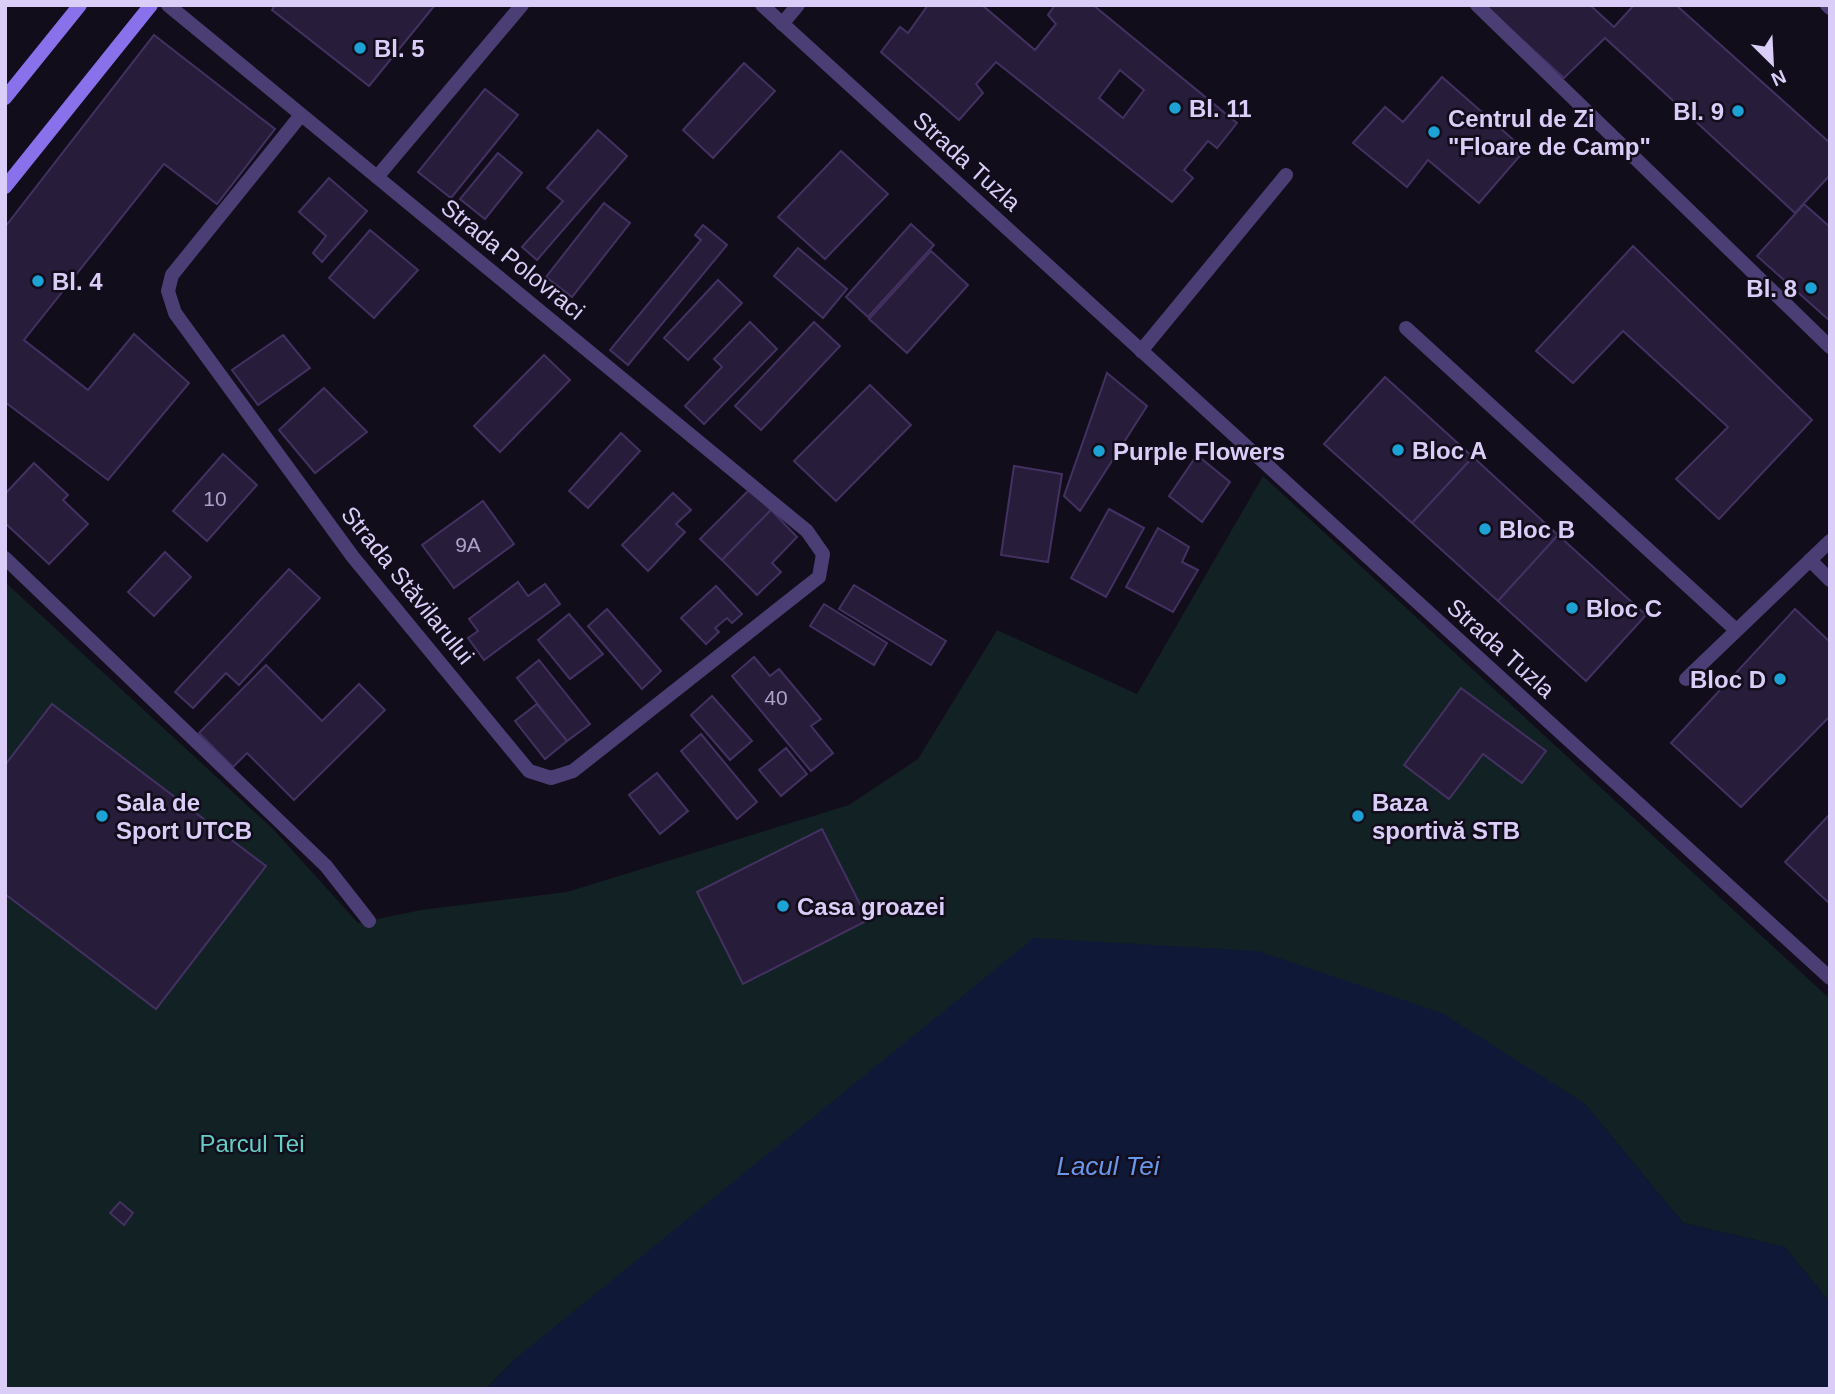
<svg xmlns="http://www.w3.org/2000/svg" width="1835" height="1394" viewBox="0 0 1835 1394" font-family="Helvetica,sans-serif">
<style>
.green{fill:#112124}
.water{fill:#101837}
.building{fill:#271c39;stroke:#433162;stroke-width:2;fill-rule:evenodd}
.lines{fill:none;stroke-linecap:round;stroke-linejoin:round}
.service{stroke:#4a3e74;stroke-width:14}
.minor{stroke:#4a3e74;stroke-width:14}
.tertiary{stroke:#4a3e74;stroke-width:14}
.secondary{stroke:#8a71ec;stroke-width:14}
.poi-dot{fill:#1da2d5;stroke:#120d1b;stroke-width:2.5}
.labels{text-anchor:middle;dominant-baseline:central;stroke-width:5;stroke-linejoin:round;paint-order:stroke}
.number-label{font-size:21px;fill:#ada1c8}
.poi-label{font-size:24px;font-weight:bold;fill:#dacdf8;stroke:#120d1b;text-anchor:start}
.street-label{font-size:24px;fill:#dacdf8;stroke:#120d1b}
.park-label{font-size:24px;fill:#64cec6;stroke:#120d1b}
.water-label{font-size:26px;font-style:italic;fill:#6997eb;stroke:#120d1b}
</style>
<rect width="100%" height="100%" fill="#120d1b"/>
<!-- green -->
<polygon class="green" points="1263,476 1830,999 1830,1303 1785,1247 1683,1223 1584,1103 515,1359 486,1389 5,1389 5,582 274,830 358,923 421,910 567,892 849,805 918,759 997,630 1137,694"/>
<!-- water -->
<polygon class="water" points="1034,938 1258,951 1442,1013 1584,1103 1683,1223 1785,1247 1830,1303 1830,1389 486,1389 515,1359"/>
<!-- building -->
<g class="building">
<polygon points="275,5 435,5 369,86 272,10"/>
<path d="M 928,5 L 982,5 L 1035,50 L 1056,24 L 1048,15 L 1055,5 L 1093,5 L 1237,123 L 1217,148 L 1208,141 L 1184,170 L 1193,178 L 1172,202 L 996,62 L 976,84 L 983,93 L 959,120 L 881,52 L 900,27 L 908,33 ZM 1120,70 L 1144,90 L 1123,118 L 1099,98 Z"/>
<polygon points="1484,5 1590,5 1614,27 1634,5 1676,5 1830,143 1830,175 1795,213 1605,38 1564,78"/>
<polygon points="154,35 275,129 217,204 164,164 24,340 88,390 134,334 189,383 108,480 5,402 5,227"/>
<polygon points="744,63 775,91 713,158 683,130"/>
<polygon points="1442,77 1525,150 1479,203 1428,160 1407,187 1353,143 1385,107 1403,122"/>
<polygon points="485,89 518,115 451,198 418,172"/>
<polygon points="598,130 627,156 537,260 522,247 563,201 547,188"/>
<polygon points="841,151 888,194 825,259 778,217"/>
<polygon points="498,153 522,173 485,219 460,199"/>
<polygon points="329,178 367,211 322,262 313,253 326,236 299,212"/>
<polygon points="604,203 630,223 572,297 546,277"/>
<polygon points="1804,204 1830,227 1830,321 1757,256"/>
<polygon points="911,224 934,245 868,317 846,297"/>
<polygon points="703,225 727,245 628,365 610,350 701,240 695,235"/>
<polygon points="370,230 418,270 374,318 329,278"/>
<polygon points="1633,246 1812,420 1719,519 1676,479 1728,427 1623,331 1573,383 1536,351"/>
<polygon points="798,248 847,289 823,318 774,276"/>
<polygon points="931,251 968,285 907,353 869,319"/>
<polygon points="718,280 742,303 688,360 664,338"/>
<polygon points="750,322 777,349 704,424 685,406 722,367 714,359"/>
<polygon points="814,322 840,346 761,430 735,406"/>
<polygon points="283,335 310,368 258,405 232,370"/>
<polygon points="544,355 570,380 500,452 474,426"/>
<polygon points="1107,373 1147,406 1080,511 1064,496"/>
<polygon points="1385,377 1473,457 1412,523 1324,444"/>
<polygon points="870,385 911,425 836,501 794,461"/>
<polygon points="324,388 367,432 315,473 279,430"/>
<polygon points="621,433 640,451 588,508 569,491"/>
<polygon points="223,454 257,485 207,541 173,511"/>
<polygon points="1197,455 1230,482 1202,522 1169,496"/>
<polygon points="1473,457 1558,535 1498,601 1412,523"/>
<polygon points="34,463 68,495 63,500 88,524 49,564 5,523 5,494"/>
<polygon points="1014,466 1062,474 1048,562 1001,555"/>
<polygon points="749,490 771,510 722,560 700,539"/>
<polygon points="673,493 691,510 676,524 685,532 648,571 622,545"/>
<polygon points="483,501 514,544 454,588 422,545"/>
<polygon points="1109,509 1144,528 1106,597 1071,578"/>
<polygon points="771,510 797,537 772,563 781,572 757,595 722,560"/>
<polygon points="1158,528 1189,547 1182,562 1198,570 1173,612 1126,587"/>
<polygon points="1558,535 1646,615 1586,681 1498,601"/>
<polygon points="165,552 191,577 154,616 128,592"/>
<polygon points="289,569 320,598 239,685 226,673 193,708 175,692"/>
<polygon points="518,582 528,596 545,584 560,604 484,660 468,638 478,631 469,619"/>
<polygon points="854,585 946,641 931,665 839,609"/>
<polygon points="716,586 742,614 732,623 727,618 715,628 719,632 706,644 681,618"/>
<polygon points="824,604 887,643 874,665 810,626"/>
<polygon points="607,609 661,671 642,689 588,626"/>
<polygon points="1795,609 1830,642 1830,716 1741,807 1671,743"/>
<polygon points="569,614 603,654 570,679 538,640"/>
<polygon points="754,657 770,676 779,669 821,719 811,726 833,753 811,771 732,676"/>
<polygon points="539,660 590,724 567,741 517,678"/>
<polygon points="266,665 322,721 359,684 385,710 294,800 247,753 233,767 199,733"/>
<polygon points="1461,688 1546,751 1522,783 1483,754 1449,799 1404,765"/>
<polygon points="712,696 752,741 730,760 691,715"/>
<polygon points="52,704 266,866 156,1009 5,894 5,765"/>
<polygon points="537,704 567,741 545,759 515,721"/>
<polygon points="701,734 757,802 737,819 681,751"/>
<polygon points="786,748 807,774 781,796 759,770"/>
<polygon points="657,773 688,811 660,834 629,795"/>
<polygon points="1830,814 1830,904 1785,862"/>
<polygon points="822,829 868,920 743,984 697,892"/>
<polygon points="120,1202 133,1213 124,1225 110,1213"/>
</g>
<g class="lines">
<!-- service -->
<g class="service">
<polyline points="1406,328 1736,630"/>
<polyline points="5,558 326,866 369,921"/>
<polyline points="1810,560 1830,580"/>
<polyline points="1686,679 1830,541"/>
</g>
<!-- minor -->
<g class="minor">
<polyline points="168,5 807,531 823,554 819,577 573,771 551,778 529,771 353,557 175,313 168,291 172,275 301,115"/>
<polyline points="762,5 1830,978"/>
<polyline points="1477,5 1830,347"/>
<polyline points="782,24 798,5"/>
<polyline points="377,177 522,5"/>
<polyline points="1141,351 1286,175"/>
</g>
<!-- tertiary -->
<polyline class="tertiary" points="1827,5 1830,8"/>
<!-- secondary -->
<g class="secondary">
<polyline points="5,98 80,5"/>
<polyline points="5,187 151,5"/>
</g>
</g>
<!-- markers -->
<g class="poi-dot">
<circle cx="360" cy="48" r="7"/>
<circle cx="1175" cy="108" r="7"/>
<circle cx="1738" cy="111" r="7"/>
<circle cx="1434" cy="132" r="7"/>
<circle cx="38" cy="281" r="7"/>
<circle cx="1811" cy="288" r="7"/>
<circle cx="1398" cy="450" r="7"/>
<circle cx="1099" cy="451" r="7"/>
<circle cx="1485" cy="529" r="7"/>
<circle cx="1572" cy="608" r="7"/>
<circle cx="1780" cy="679" r="7"/>
<circle cx="102" cy="816" r="7"/>
<circle cx="1358" cy="816" r="7"/>
<circle cx="783" cy="906" r="7"/>
</g>
<g class="labels">
<!-- number labels -->
<g class="number-label">
<text x="215" y="498">10</text>
<text x="468" y="544">9A</text>
<text x="776" y="697">40</text>
</g>
<!-- poi labels -->
<g class="poi-label">
<text x="374" y="48">Bl. 5</text>
<text x="1189" y="108">Bl. 11</text>
<text x="1724" y="111" text-anchor="end">Bl. 9</text>
<text x="1448" y="118">Centrul de Zi<tspan x="1448" dy="28">"Floare de Camp"</tspan></text>
<text x="52" y="281">Bl. 4</text>
<text x="1797" y="288" text-anchor="end">Bl. 8</text>
<text x="1412" y="450">Bloc A</text>
<text x="1113" y="451">Purple Flowers</text>
<text x="1499" y="529">Bloc B</text>
<text x="1586" y="608">Bloc C</text>
<text x="1766" y="679" text-anchor="end">Bloc D</text>
<text x="116" y="802">Sala de<tspan x="116" dy="28">Sport UTCB</tspan></text>
<text x="1372" y="802">Baza<tspan x="1372" dy="28">sportivă STB</tspan></text>
<text x="797" y="906">Casa groazei</text>
</g>
<!-- street labels -->
<g class="street-label">
<text transform="translate(967 161) rotate(42)">Strada Tuzla</text>
<text transform="translate(513 259) rotate(39)">Strada Polovraci</text>
<text transform="translate(408 585) rotate(51)">Strada Stăvilarului</text>
<text transform="translate(1501 648) rotate(42)">Strada Tuzla</text>
</g>
<!-- park labels -->
<g class="park-label">
<text x="252" y="1143">Parcul Tei</text>
</g>
<!-- water labels -->
<g class="water-label">
<text x="1108" y="1166">Lacul Tei</text>
</g>
</g>
<!-- border -->
<rect width="1835" height="1394" fill="none" stroke="#dacdf8" stroke-width="14"/>
<!-- north arrow -->
<g transform="translate(1772 63) rotate(156)" stroke="#120d1b" stroke-width="5" paint-order="stroke">
<path d="M0-5L12 26L0 18L-12 26Z" fill="#dacdf8"/>
<text y="-10" font-size="19" font-weight="bold" text-anchor="middle" fill="#dacdf8">N</text>
</g>
</svg>
